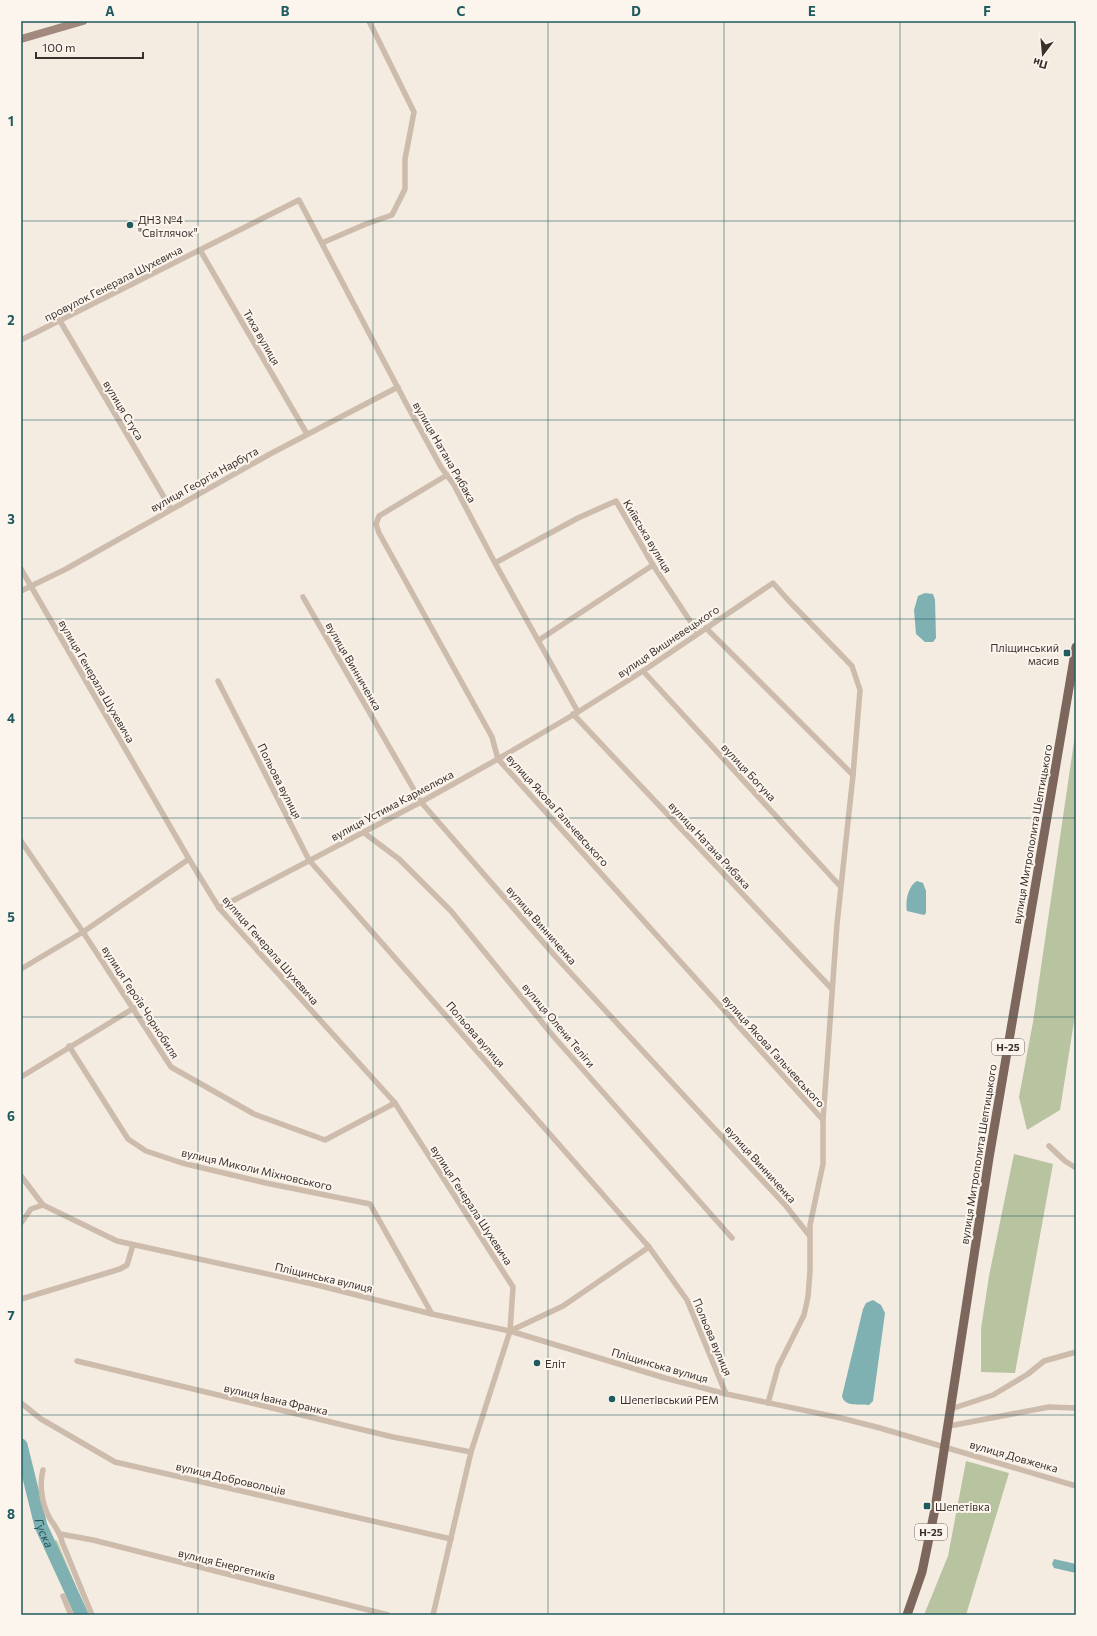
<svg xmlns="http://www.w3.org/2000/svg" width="1097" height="1636" viewBox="0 0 1097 1636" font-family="Commissioner,sans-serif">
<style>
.green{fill:#b8c4a0}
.water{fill:#7fb0b2}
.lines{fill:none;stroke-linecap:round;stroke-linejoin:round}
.river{stroke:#7fb0b2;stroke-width:13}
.minor{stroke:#cdbbac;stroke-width:5.5}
.secondary{stroke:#a18a7d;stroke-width:8}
.primary{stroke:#7d675c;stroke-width:9}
.grid{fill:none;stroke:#1f5a5e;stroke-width:1;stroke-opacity:0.55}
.poi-dot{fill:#1f5a5e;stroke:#fbf5ee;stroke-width:1.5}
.labels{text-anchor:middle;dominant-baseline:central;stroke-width:4;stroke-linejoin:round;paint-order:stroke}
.shield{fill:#fbf5ee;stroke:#756b66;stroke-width:1}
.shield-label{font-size:10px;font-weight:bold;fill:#3b302b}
.poi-label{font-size:11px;fill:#3b302b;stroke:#fbf5ee;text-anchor:start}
.street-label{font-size:11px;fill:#3b302b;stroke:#fbf5ee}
.water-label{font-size:12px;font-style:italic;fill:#1f5a5e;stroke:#fbf5ee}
.neatline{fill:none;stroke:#1f5a5e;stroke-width:1.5}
.grid-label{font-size:13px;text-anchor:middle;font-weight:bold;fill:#1f5a5e}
</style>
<rect width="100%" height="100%" fill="#f4ebe1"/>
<!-- green -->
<g class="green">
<polygon points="1076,728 1076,1009 1060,1110 1027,1130 1019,1097 1033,1022"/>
<polygon points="1014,1154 1053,1164 1015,1373 981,1372 981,1329 989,1276"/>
<polygon points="966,1461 1009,1473 966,1615 924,1615 948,1556"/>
<polygon points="40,1534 57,1541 88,1615 74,1615"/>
</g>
<!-- water -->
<g class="water">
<polygon points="925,593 933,594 935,600 936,638 933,642 925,642 916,634 914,610 918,596"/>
<path d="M 917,881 L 923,883 L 926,891 L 926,913 L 924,915 L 907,911 C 905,902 908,886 917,881 Z"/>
<path d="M 873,1300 L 881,1305 L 885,1313 L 873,1401 L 869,1405 C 860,1404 844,1407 842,1396 L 863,1309 L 866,1303 Z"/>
<polygon points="1054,1559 1076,1564 1076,1573 1054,1568 1052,1564"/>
</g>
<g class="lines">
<!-- river -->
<path class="river" id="s1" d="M 21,1445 L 41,1526 L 82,1615"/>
<!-- minor -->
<g class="minor">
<polyline points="322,243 366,224 392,215 405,189 405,159 414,112 369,21"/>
<polyline points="200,250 307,434"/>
<polyline points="60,321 171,509"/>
<polyline points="21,340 299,200 408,407 441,467 454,485 495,563 578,712"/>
<polyline points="447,475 379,516 376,524 379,533 492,737 498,759 823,1120"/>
<polyline points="495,563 578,518 616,501 653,565 698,633"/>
<polyline points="21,569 189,859 219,908 395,1103 513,1287 510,1331 471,1452 433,1615"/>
<polyline points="21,591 66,569 270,454 398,387"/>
<polyline points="303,597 421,802 555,956 786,1206 809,1235"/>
<polyline points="706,628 853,775"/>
<polyline points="539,640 653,565"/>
<polyline points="643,671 840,886"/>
<polyline points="218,681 309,860 649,1247 687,1300 726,1394"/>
<polyline points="573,714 832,989"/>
<polyline points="363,832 399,859 451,911 554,1037 732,1238"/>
<polyline points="21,841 83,932 171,1067 254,1114 325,1140 395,1103"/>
<polyline points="219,908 421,802 498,759 578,712 643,671 773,583 788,600 852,666 860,690 853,775 837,924 823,1120 823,1164 810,1225 810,1271 808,1297 804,1315 778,1367 768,1403"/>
<polyline points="21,969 83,932 189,859"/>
<polyline points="69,1046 128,1139 146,1151 182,1163 266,1183 370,1204 432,1314"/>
<polyline points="21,1077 134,1008"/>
<polyline points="1049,1146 1065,1161 1076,1168"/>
<polyline points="21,1176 43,1205 117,1241 313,1284 432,1314 510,1331 665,1378 726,1394 841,1418 880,1428 1076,1486"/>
<polyline points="21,1223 31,1209 43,1205"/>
<polyline points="21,1299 120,1269 127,1265 133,1245"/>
<polyline points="510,1331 563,1306 649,1247"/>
<polyline points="77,1361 393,1437 471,1452"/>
<polyline points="21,1403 41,1419 115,1462 451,1539"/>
<polyline points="951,1409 993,1395 1028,1374 1044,1361 1076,1352"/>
<polyline points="949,1426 1049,1407 1076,1408"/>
<path d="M 43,1470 C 39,1484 42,1504 49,1517 C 54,1526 60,1531 62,1542 L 92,1615"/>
<polyline points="60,1534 93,1540 388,1615"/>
<polyline points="63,1596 71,1615"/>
</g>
<!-- secondary -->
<polyline class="secondary" points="21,39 83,21"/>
<!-- primary -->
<polyline class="primary" points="907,1615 922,1572 935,1509 989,1158 1076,647"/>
</g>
<!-- grid -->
<path class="grid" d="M 198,21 L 198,1615M 373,21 L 373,1615M 548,21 L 548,1615M 724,21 L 724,1615M 900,21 L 900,1615M 21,221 L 1076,221M 21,420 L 1076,420M 21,619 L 1076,619M 21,818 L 1076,818M 21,1017 L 1076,1017M 21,1216 L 1076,1216M 21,1415 L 1076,1415"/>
<!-- markers -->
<g class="poi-dot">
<circle cx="130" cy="225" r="4"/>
<rect x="1063" y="649" width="8" height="8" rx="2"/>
<circle cx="537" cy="1363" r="4"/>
<circle cx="612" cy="1399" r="4"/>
<rect x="923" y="1502" width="8" height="8" rx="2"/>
</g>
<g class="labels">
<!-- shield labels -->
<g class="shield">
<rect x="992" y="1039" width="32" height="16" rx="3"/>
<rect x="915" y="1524" width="32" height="16" rx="3"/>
</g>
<g class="shield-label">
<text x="1008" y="1047">Н-25</text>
<text x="931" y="1532">Н-25</text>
</g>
<!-- poi labels -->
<g class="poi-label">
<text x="138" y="219">ДНЗ №4<tspan x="138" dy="13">"Світлячок"</tspan></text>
<text x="1059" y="647" text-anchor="end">Пліщинський<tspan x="1059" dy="13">масив</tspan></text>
<text x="545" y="1363">Еліт</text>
<text x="620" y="1399">Шепетівський РЕМ</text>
<text x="935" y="1506">Шепетівка</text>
</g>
<!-- street labels -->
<g class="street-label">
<text transform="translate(113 283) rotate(-27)">провулок Генерала Шухевича</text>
<text transform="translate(262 337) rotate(60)">Тиха вулиця</text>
<text transform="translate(124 410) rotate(59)">вулиця Стуса</text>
<text transform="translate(445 452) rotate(60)">вулиця Натана Рибака</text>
<text transform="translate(204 479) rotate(-29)">вулиця Георгія Нарбута</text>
<text transform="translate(648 536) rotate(59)">Київська вулиця</text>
<text transform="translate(668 641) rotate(-34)">вулиця Вишневецького</text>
<text transform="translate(354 666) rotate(60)">вулиця Винниченка</text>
<text transform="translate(97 681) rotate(60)">вулиця Генерала Шухевича</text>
<text transform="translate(749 772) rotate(47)">вулиця Богуна</text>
<text transform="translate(280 781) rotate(63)">Польова вулиця</text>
<text transform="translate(392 805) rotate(-28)">вулиця Устима Кармелюка</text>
<text transform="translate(558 810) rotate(48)">вулиця Якова Гальчевського</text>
<text transform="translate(1032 834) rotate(-80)">вулиця Митрополита Шептицького</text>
<text transform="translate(710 845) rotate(47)">вулиця Натана Рибака</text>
<text transform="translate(542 925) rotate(49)">вулиця Винниченка</text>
<text transform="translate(271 950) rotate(49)">вулиця Генерала Шухевича</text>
<text transform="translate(141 1002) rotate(57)">вулиця Героїв Чорнобиля</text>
<text transform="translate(559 1025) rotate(50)">вулиця Олени Теліги</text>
<text transform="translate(476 1034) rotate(49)">Польова вулиця</text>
<text transform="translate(774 1051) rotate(48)">вулиця Якова Гальчевського</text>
<text transform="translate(978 1154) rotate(-81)">вулиця Митрополита Шептицького</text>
<text transform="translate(761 1164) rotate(48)">вулиця Винниченка</text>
<text transform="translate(257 1169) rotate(13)">вулиця Миколи Міхновського</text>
<text transform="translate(472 1205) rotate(57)">вулиця Генерала Шухевича</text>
<text transform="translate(324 1277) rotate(13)">Пліщинська вулиця</text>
<text transform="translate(713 1337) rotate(67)">Польова вулиця</text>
<text transform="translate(660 1365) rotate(16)">Пліщинська вулиця</text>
<text transform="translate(276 1399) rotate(13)">вулиця Івана Франка</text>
<text transform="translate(1014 1456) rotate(16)">вулиця Довженка</text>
<text transform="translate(231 1478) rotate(13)">вулиця Добровольців</text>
<text transform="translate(227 1564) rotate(14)">вулиця Енергетиків</text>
</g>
<!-- water labels -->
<g class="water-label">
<text stroke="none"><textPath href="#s1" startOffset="91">Гуска</textPath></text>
</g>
</g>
<!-- border -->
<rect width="1097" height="1636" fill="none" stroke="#fbf5ee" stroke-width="44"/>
<!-- north arrow -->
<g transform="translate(1043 54) rotate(196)" stroke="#fbf5ee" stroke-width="3" paint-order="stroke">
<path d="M0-3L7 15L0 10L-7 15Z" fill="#3b302b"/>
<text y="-6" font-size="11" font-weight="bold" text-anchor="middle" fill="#3b302b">Пн</text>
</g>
<!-- scale -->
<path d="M36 52v6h107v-6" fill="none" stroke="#3b302b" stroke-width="2"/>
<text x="42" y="52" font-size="12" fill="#3b302b" stroke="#fbf5ee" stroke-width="3" paint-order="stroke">100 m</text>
<rect x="22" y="22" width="1053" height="1592" class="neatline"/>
<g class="grid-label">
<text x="110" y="16">A</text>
<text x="285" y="16">B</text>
<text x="461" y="16">C</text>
<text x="636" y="16">D</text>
<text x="812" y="16">E</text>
<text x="987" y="16">F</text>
<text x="11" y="126">1</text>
<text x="11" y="325">2</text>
<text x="11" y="524">3</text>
<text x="11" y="723">4</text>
<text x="11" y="922">5</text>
<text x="11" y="1121">6</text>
<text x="11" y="1320">7</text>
<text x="11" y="1519">8</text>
</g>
</svg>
